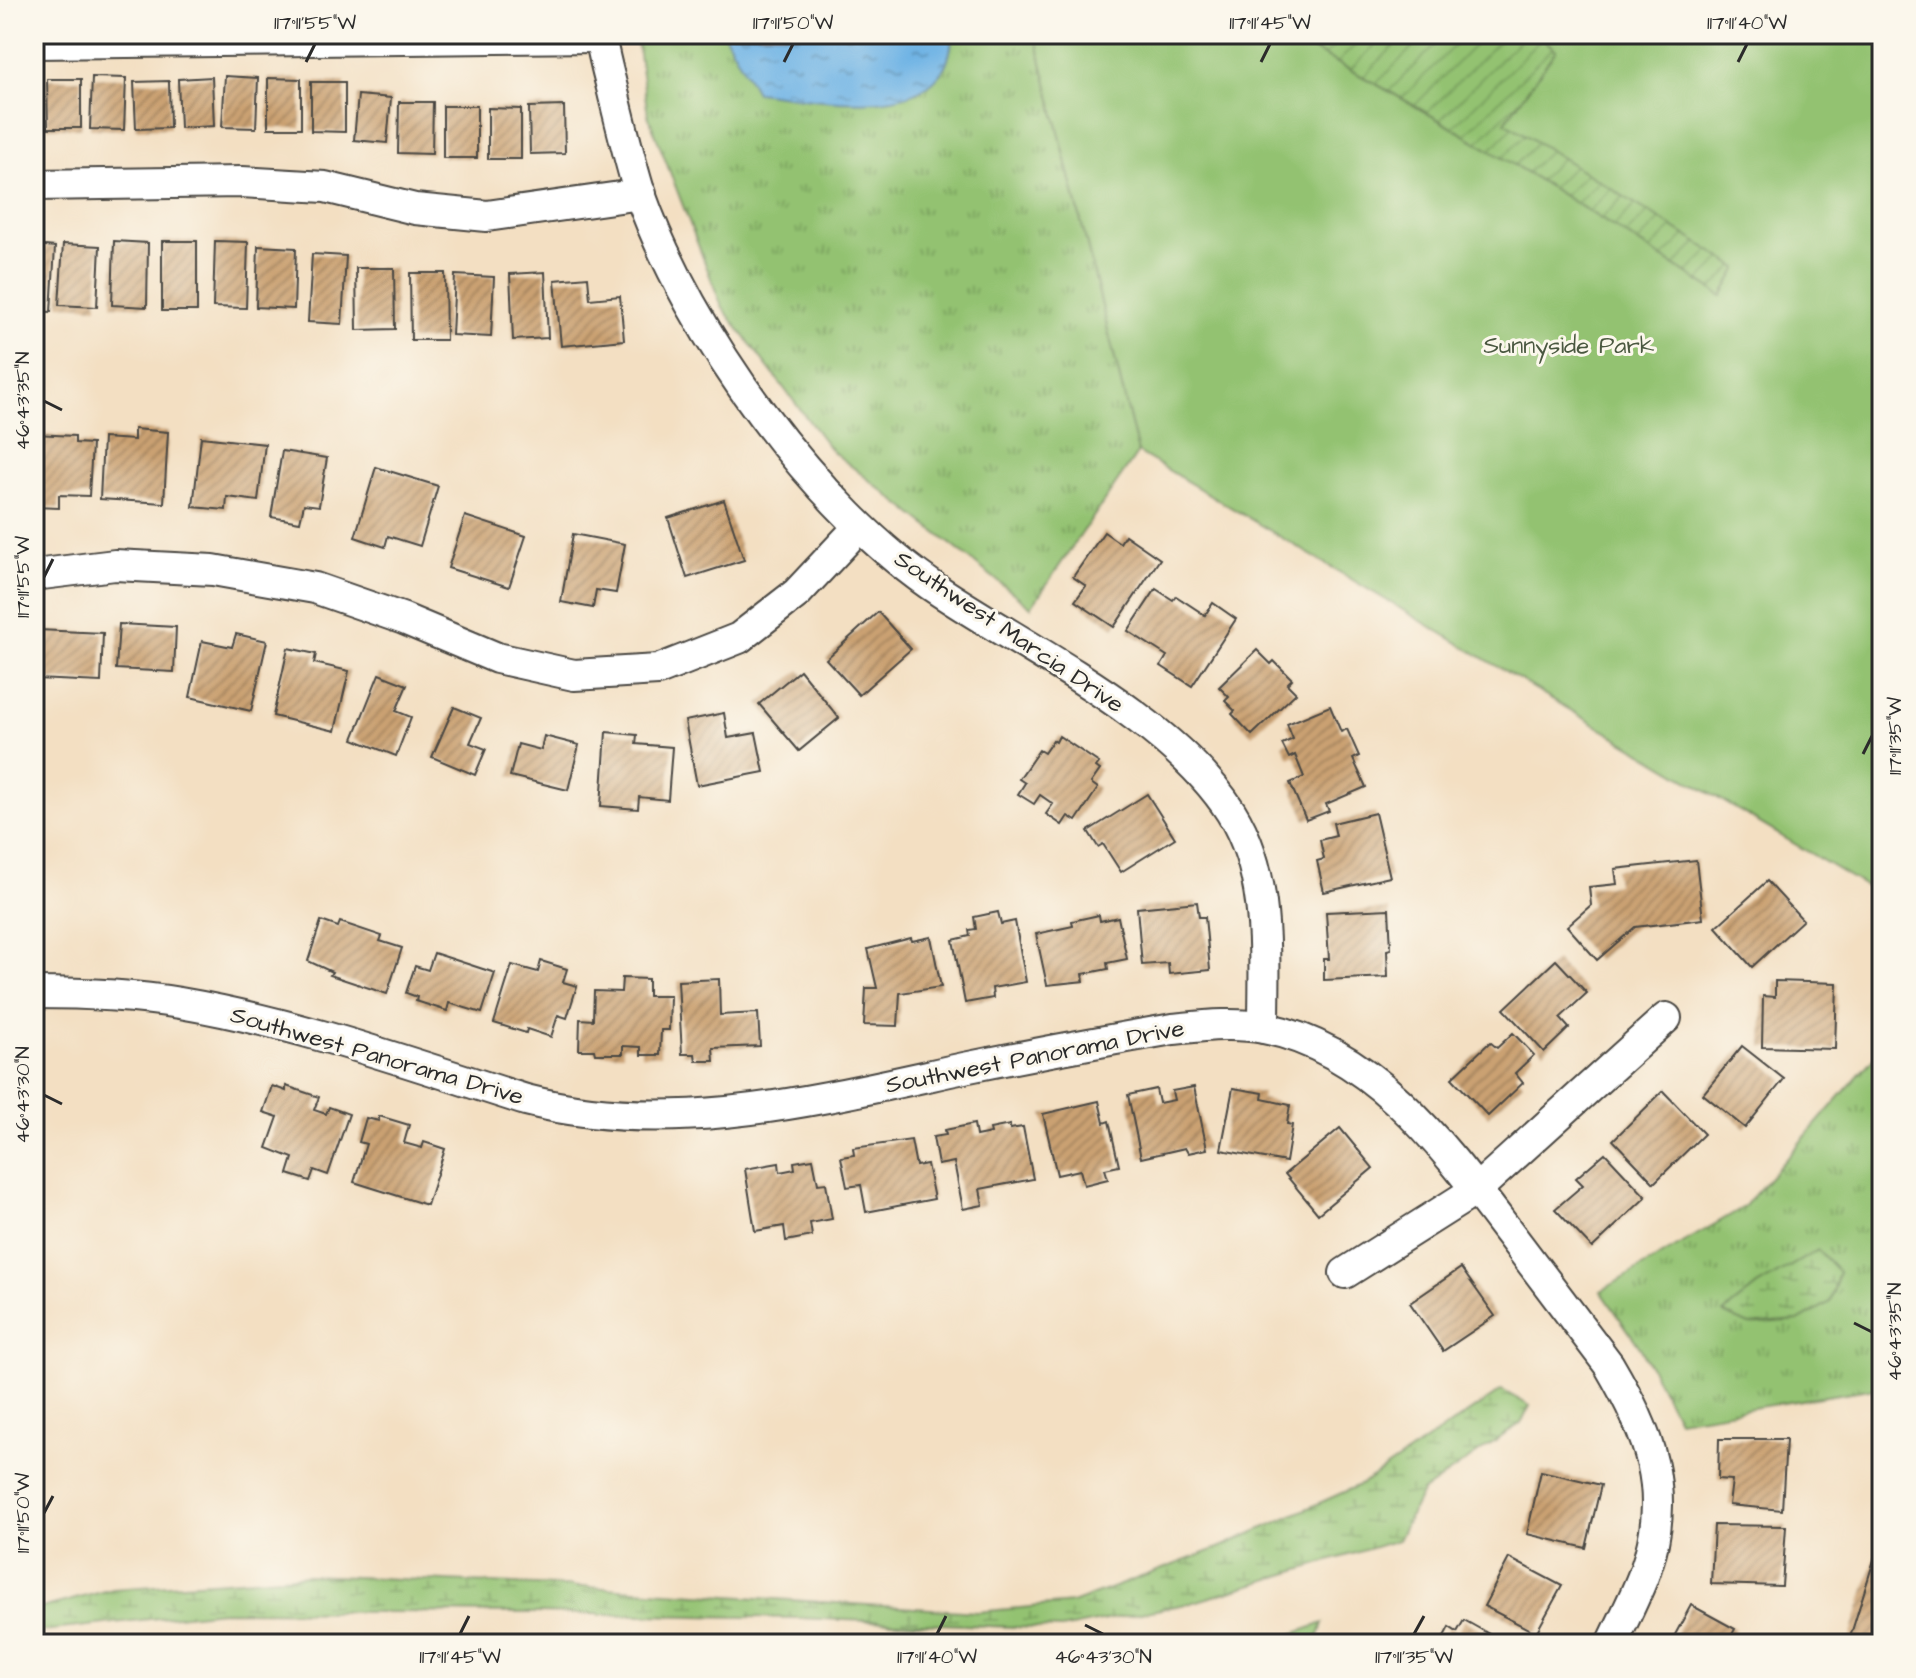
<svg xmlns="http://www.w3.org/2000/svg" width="1916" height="1678" viewBox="0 0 1916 1678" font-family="'Architects Daughter',sans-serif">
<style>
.grass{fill:url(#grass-tufts);stroke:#5f764e;stroke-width:2}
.wetland{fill:url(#wetland-marsh);stroke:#5f764e;stroke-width:2}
.park{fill:#93c271;stroke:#5f764e;stroke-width:2}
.garden{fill:url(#garden-furrows);stroke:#5f764e;stroke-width:2}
.water{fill:url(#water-ripples);stroke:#4e7088;stroke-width:2}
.building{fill:url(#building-hatch)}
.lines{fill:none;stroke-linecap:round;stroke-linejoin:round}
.street-casing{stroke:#494642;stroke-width:34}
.street{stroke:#fff;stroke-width:30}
.ticks{fill:none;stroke:#2b2b2b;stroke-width:3}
.labels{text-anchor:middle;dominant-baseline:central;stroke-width:6;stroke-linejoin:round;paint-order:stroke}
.park-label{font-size:24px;fill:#4a5840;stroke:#fbf7ec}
.street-label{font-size:24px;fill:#2b2b2b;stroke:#fbf7ec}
.neatline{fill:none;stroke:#2b2b2b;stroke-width:3}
.ticks-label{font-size:20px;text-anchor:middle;fill:#2b2b2b}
</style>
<defs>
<pattern id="grass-tufts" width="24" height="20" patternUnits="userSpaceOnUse" patternTransform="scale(2)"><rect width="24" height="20" fill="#93c271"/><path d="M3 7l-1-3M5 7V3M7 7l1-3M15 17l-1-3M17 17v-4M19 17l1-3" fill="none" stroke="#789e5d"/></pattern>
<pattern id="wetland-marsh" width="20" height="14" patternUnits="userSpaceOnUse" patternTransform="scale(2)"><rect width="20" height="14" fill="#93c271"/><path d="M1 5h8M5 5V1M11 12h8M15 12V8" fill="none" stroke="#789e5d"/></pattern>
<pattern id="garden-furrows" width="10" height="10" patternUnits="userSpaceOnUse" patternTransform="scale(2)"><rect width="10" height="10" fill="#93c271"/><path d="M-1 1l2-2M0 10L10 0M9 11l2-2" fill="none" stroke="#789e5d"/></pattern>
<pattern id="water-ripples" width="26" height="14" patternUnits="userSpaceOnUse" patternTransform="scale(2)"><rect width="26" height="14" fill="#70b4e5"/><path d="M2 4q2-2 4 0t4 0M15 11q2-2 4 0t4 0" fill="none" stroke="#5c93ba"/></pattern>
<pattern id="building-hatch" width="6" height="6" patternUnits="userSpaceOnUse" patternTransform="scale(2)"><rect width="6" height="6" fill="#caa172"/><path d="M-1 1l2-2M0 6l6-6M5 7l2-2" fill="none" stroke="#a4835e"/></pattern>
</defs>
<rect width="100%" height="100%" fill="#fbf7ec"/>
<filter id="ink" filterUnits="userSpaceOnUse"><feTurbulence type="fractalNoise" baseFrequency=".0125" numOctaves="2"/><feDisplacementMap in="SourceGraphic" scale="16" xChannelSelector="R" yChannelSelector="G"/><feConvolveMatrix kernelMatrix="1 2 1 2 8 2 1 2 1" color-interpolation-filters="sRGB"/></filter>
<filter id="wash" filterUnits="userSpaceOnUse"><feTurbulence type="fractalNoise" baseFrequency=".006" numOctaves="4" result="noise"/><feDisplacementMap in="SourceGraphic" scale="32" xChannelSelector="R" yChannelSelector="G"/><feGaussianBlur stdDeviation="1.8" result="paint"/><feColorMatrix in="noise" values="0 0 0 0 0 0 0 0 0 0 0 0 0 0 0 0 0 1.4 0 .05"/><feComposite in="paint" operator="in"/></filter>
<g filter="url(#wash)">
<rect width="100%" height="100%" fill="#f3dfc2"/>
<!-- grass -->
<g class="grass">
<polygon points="636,34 1035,34 1138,452 1031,607 832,451 722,307 648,115"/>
<polygon points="1882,1048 1882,1387 1678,1420 1641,1349 1601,1291 1744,1207"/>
</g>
<!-- wetland -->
<g class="wetland">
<polygon points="1818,1250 1839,1272 1830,1302 1798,1321 1749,1325 1723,1313 1757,1286"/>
<polygon points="1502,1390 1530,1406 1521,1423 1422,1492 1398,1540 1191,1603 1061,1629 797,1618 535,1613 222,1611 34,1632 34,1610 113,1589 308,1575 604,1588 977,1612 1072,1603 1221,1547 1364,1483"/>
<polygon points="1323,1623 1319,1636 1294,1644 1265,1644"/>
</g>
<!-- park -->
<polygon class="park" points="1035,34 1882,34 1882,896 1138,452"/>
<!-- garden -->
<path class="garden" d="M 1328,34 L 1538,34 L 1556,50 L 1505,122 L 1738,268 L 1722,296 C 1587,210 1453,123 1311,49 Z"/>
<!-- water -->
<path class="water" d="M 724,34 L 953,34 C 951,49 949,62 940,74 C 906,119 804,97 756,92 Z"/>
<g id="blocks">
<!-- building -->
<g class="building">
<polygon points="225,76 258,78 256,128 222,127"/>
<polygon points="92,77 126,78 124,130 90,129"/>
<polygon points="212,77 214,126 180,128 178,79"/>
<polygon points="268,78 301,79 301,128 268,128"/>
<polygon points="34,79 37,79 38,130 34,130"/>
<polygon points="47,79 81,79 81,128 48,128"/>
<polygon points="169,81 170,128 136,129 134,82"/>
<polygon points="311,82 345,82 345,132 311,131"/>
<polygon points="358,95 391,98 387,143 354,140"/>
<polygon points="399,102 433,102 432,154 398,153"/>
<rect x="443" y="106" width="34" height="52"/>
<polygon points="564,106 565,153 530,154 529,107"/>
<polygon points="488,108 521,109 521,159 488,159"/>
<polygon points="114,241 148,243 147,307 112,305"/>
<rect x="162" y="241" width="35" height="70"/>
<polygon points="215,241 248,242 246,308 213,307"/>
<polygon points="63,244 100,246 97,307 59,305"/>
<polygon points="34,245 55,247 51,312 34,311"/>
<polygon points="258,246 296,248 294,309 256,307"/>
<polygon points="312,254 346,256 342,324 308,322"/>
<polygon points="356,268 394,268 395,329 357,330"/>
<polygon points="545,272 548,338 513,340 510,274"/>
<polygon points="410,273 445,273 446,340 411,340"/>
<polygon points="455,275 494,277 491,337 452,335"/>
<polygon points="588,277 590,299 620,296 624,340 561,346 555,280"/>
<polygon points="134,429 168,432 164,503 100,499 103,438 134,440"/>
<polygon points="34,434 75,436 75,443 92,444 89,496 59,495 59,508 34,507"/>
<polygon points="201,437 265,444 258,501 227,497 226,510 193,507"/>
<polygon points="282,451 327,458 319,506 304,504 300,522 271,517"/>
<polygon points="376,467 438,486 420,546 388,536 385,547 355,537"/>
<polygon points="724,500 744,560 687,578 668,518"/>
<polygon points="465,516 526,536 509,587 448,568"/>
<polygon points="1104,532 1120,543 1125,535 1160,559 1114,627 1075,601 1086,586 1073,577"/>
<polygon points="573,534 625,544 616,593 596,590 593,608 561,602"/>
<polygon points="1156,589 1173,600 1176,596 1205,615 1213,603 1236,619 1192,686 1161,666 1167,656 1128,631"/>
<polygon points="878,612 911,649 859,695 826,659"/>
<polygon points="119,624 176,627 174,672 116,669"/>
<polygon points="38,630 103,633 101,682 36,679"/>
<polygon points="236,634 267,641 251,711 190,697 202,641 232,647"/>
<polygon points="288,648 316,654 314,663 349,671 335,731 273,716"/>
<polygon points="1257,650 1271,664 1274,661 1292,679 1287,684 1296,693 1252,735 1232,714 1235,711 1225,701 1229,697 1219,687"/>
<polygon points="800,670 839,718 799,751 759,704"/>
<polygon points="379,674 407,685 396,711 411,717 396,756 353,739"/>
<polygon points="1330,706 1341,732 1347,729 1359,756 1353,759 1366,787 1326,804 1329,811 1306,820 1290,783 1304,777 1295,755 1289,758 1282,744 1293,739 1287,724"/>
<polygon points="454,707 481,718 470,743 486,749 475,775 432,757"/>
<polygon points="724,713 728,738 756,733 764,772 697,785 685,721"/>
<polygon points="606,732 637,735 636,744 672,747 668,800 639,797 638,809 601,806"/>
<polygon points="544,736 579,745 568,790 510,776 518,744 541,750"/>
<polygon points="1059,736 1099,763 1096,767 1100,770 1091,783 1098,788 1076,821 1068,816 1062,825 1046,814 1053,804 1040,795 1034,804 1018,794 1025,783 1019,779 1039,750 1044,753 1053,740 1056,742"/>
<polygon points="1147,794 1175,838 1121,872 1103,844 1098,847 1088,831"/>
<polygon points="1375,813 1390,877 1324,892 1317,861 1324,859 1320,840 1336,836 1333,823"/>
<polygon points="1696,860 1703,919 1635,927 1597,960 1567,926 1591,905 1589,887 1617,884 1615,869"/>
<polygon points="1767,881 1803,920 1752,967 1716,927"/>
<polygon points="1197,902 1199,917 1205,917 1210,970 1169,974 1168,963 1142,965 1137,908"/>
<polygon points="1389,909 1391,949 1387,950 1388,977 1324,980 1324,959 1329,959 1326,912"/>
<polygon points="998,912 1001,924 1015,921 1026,982 992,988 993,998 965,1003 953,940 970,936 969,930 976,929 974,917"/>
<polygon points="1099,915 1100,921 1118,917 1127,959 1107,963 1108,969 1083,974 1084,981 1047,985 1036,934 1073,926 1072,921"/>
<polygon points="321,921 338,927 340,922 382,936 380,941 402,948 387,994 330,975 332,972 308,961"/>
<polygon points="931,937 941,987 900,993 898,1026 864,1025 866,988 877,988 868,949 911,938 912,941"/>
<polygon points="434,953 495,973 482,1013 449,1003 447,1011 416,1001 417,997 406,993 415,966 428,970"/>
<polygon points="1556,960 1587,993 1560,1018 1569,1028 1544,1052 1504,1009"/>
<polygon points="541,961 567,969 563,982 577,986 567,1018 558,1015 551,1037 527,1029 526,1033 494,1023 512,965 538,972"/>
<polygon points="622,978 648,979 648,996 670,996 669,1030 661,1030 660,1055 641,1055 641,1047 623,1046 623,1054 595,1054 594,1050 579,1050 580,1019 593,1020 594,991 621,992"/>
<polygon points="719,979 720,1015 758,1013 760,1046 713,1048 714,1061 696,1061 695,1054 682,1054 678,981"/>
<polygon points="1775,981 1837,983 1835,1049 1762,1047 1763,996 1775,997"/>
<polygon points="1513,1033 1534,1055 1515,1073 1523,1083 1488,1116 1452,1078 1490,1042 1497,1048"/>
<polygon points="1742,1046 1784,1079 1745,1128 1703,1094"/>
<polygon points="272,1086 286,1091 286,1086 319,1097 314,1110 326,1114 329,1107 349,1114 328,1175 314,1170 310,1181 288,1174 293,1158 267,1148 278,1117 263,1112"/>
<polygon points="1194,1087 1207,1149 1188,1153 1185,1148 1141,1158 1128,1095 1156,1089 1159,1103 1174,1100 1172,1091"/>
<polygon points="1233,1088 1263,1093 1262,1099 1290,1105 1287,1124 1292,1125 1286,1162 1221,1150"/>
<polygon points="1663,1091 1704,1134 1654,1183 1613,1140"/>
<polygon points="1099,1101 1104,1123 1109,1121 1119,1166 1105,1169 1108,1179 1084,1185 1080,1170 1057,1175 1043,1114"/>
<polygon points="379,1116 409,1125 404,1143 422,1148 424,1142 445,1149 427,1205 354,1182 366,1144 359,1142 366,1118 379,1121"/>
<polygon points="974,1124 976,1136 991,1133 990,1129 1010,1125 1010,1129 1023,1127 1033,1179 980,1189 983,1205 963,1209 954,1162 938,1165 933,1137 946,1135 945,1130"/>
<polygon points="1340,1128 1373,1168 1318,1214 1285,1174"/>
<polygon points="911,1140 916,1166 927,1164 934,1199 866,1212 861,1185 847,1187 841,1157 854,1155 853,1148"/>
<polygon points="1605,1153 1646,1197 1592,1248 1555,1209 1583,1185 1576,1178"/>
<polygon points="813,1159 818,1184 826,1183 832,1219 810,1223 812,1236 786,1241 784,1226 755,1231 745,1169 779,1163 780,1172 795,1169 794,1162"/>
<polygon points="1461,1268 1495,1316 1443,1351 1410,1303"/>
<polygon points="1719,1439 1786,1439 1782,1510 1729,1505 1732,1480 1718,1479"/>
<polygon points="1541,1471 1601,1485 1586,1548 1527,1534"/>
<polygon points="1714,1525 1786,1526 1782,1586 1711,1584"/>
<polygon points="1878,1547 1882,1549 1882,1644 1848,1644"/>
<polygon points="1509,1558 1562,1586 1536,1633 1484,1606"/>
<polygon points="1691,1605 1735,1629 1727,1644 1670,1644"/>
<polygon points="1464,1620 1507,1644 1440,1644 1449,1627 1457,1632"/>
</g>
</g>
</g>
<g filter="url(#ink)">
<use href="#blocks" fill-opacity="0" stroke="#494642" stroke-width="2"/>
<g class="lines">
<!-- street casing -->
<g class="street-casing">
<g id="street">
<path d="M 600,34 C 603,55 609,75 614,96 C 622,128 630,162 640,194 C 689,333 817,511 941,592 C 1033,653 1172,719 1231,812 C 1271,876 1264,956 1264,1028"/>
<polyline points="34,43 600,37"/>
<polyline points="34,185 242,182 325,187 415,209 487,216 641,194"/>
<polyline points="34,575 115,565 213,570 315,588 404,619 497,658 574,675 658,670 739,638 797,593 858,528"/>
<path d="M 34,993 C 82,993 132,995 180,1003 C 298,1023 412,1064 526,1100 C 672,1138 820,1099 964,1068 C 1033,1054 1103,1041 1173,1029 C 1203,1026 1234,1022 1264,1028 C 1375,1050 1446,1150 1510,1234 C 1543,1278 1576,1321 1609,1365 C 1649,1433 1673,1492 1645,1571 C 1636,1596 1623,1620 1612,1644"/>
<polyline points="1345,1273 1476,1190 1666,1018"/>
</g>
</g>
<!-- street -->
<use href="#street" class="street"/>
</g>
</g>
<!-- ticks -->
<path class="ticks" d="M 306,62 L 315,44M 784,62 L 793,44M 1261,62 L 1270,44M 1738,62 L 1747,44M 44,401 L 62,410M 44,577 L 53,559M 1863,754 L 1872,736M 44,1095 L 62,1104M 1854,1323 L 1872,1332M 44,1513 L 53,1496M 1085,1625 L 1103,1634M 460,1634 L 469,1616M 937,1634 L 946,1616M 1414,1634 L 1424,1616"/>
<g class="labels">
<!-- park labels -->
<g class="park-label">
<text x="1569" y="346">Sunnyside Park</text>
</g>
<!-- street labels -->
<g class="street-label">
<text transform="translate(1009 632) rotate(34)">Southwest Marcia Drive</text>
<text transform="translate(377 1056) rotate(16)">Southwest Panorama Drive</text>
<text transform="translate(1035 1057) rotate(-11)">Southwest Panorama Drive</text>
</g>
</g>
<!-- margin -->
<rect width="1916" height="1678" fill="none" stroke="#fbf7ec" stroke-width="88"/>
<rect x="44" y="44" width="1828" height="1590" class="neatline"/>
<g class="ticks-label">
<text x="315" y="29">117°11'55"W</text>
<text x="793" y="29">117°11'50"W</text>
<text x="1270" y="29">117°11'45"W</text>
<text x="1747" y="29">117°11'40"W</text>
<text transform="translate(22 401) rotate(-90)" y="7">46°43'35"N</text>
<text transform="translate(22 577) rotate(-90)" y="7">117°11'55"W</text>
<text transform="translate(1894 736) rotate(-90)" y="7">117°11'35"W</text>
<text transform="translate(22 1095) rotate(-90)" y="7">46°43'30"N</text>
<text transform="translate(1894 1332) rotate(-90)" y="7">46°43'35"N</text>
<text transform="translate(22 1513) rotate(-90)" y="7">117°11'50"W</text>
<text x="460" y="1663">117°11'45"W</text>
<text x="937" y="1663">117°11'40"W</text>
<text x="1103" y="1663">46°43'30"N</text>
<text x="1414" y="1663">117°11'35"W</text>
</g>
</svg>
